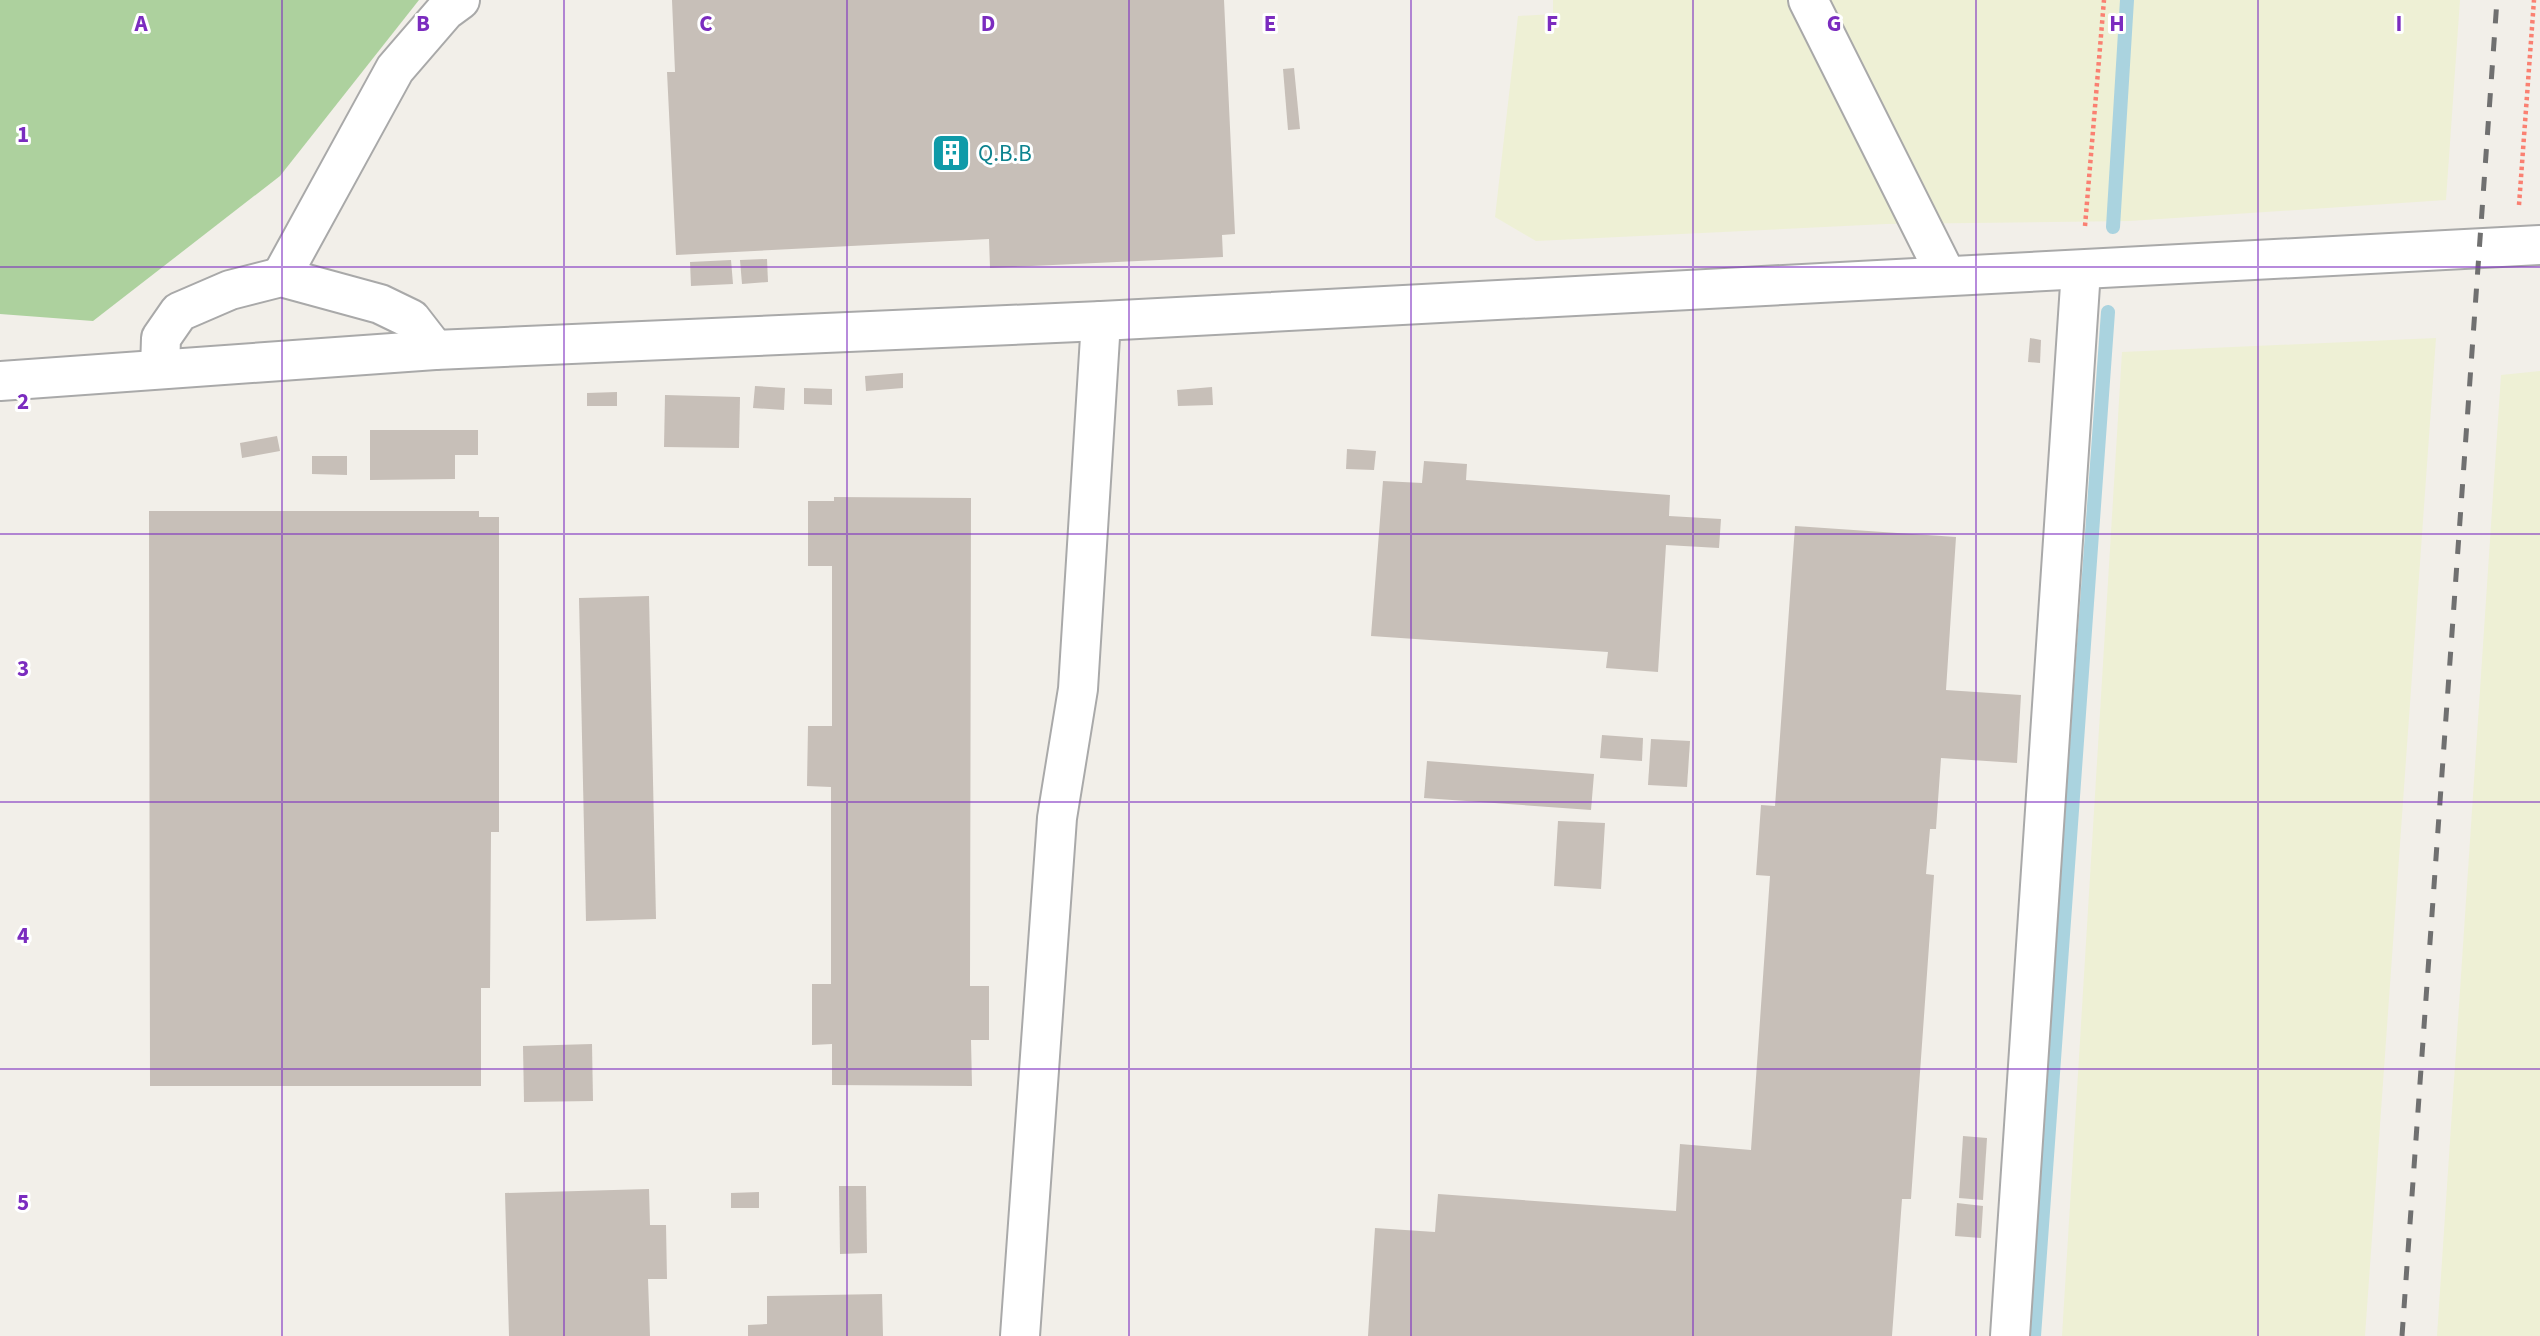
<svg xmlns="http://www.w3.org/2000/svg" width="2540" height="1336" viewBox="0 0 2540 1336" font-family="'Source Sans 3',sans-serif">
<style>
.farmland{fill:#eef0d5}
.forest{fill:#add19e}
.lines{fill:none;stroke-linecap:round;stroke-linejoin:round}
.stream{stroke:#aad3df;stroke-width:14}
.building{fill:#c7bfb8}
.minor-casing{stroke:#a9a9a9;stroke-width:42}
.path{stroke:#fa8072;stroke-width:4.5;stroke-dasharray:3.5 3.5;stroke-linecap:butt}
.minor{stroke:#fff;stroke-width:38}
.rail{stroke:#707070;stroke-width:5;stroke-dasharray:14 14;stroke-linecap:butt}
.grid{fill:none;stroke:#7b2cbf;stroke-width:2;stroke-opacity:0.55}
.labels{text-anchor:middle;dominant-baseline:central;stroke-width:6;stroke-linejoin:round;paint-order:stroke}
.culture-label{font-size:23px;fill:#0d838f;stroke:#fff;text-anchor:start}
.grid-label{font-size:23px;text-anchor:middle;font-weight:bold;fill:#7b2cbf;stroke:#fff;stroke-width:6;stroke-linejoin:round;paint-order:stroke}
</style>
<rect width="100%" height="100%" fill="#f2efe9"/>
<!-- farmland -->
<g class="farmland">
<polygon points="1553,0 2460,0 2446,200 2130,221 1886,224 1536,241 1495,217 1518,16 1553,14"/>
<polygon points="2436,338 2365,1336 2062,1336 2122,352"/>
<polygon points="2540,371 2540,1336 2437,1336 2501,375"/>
</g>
<!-- forest -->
<polygon class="forest" points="0,0 419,0 280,176 93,321 0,314"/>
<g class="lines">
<!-- stream -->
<g class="stream">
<polyline points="2113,227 2127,0"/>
<polyline points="2034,1336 2108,312"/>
</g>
</g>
<!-- building -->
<g class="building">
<polygon points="672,0 1224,0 1235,234 1222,235 1223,257 990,268 989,239 676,255 667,72 675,72"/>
<polygon points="1294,68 1300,129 1288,130 1283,69"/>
<polygon points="767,259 768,282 742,284 740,260"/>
<polygon points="731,260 733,284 691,286 690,262"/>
<polygon points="2030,338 2041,340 2040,363 2028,362"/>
<polygon points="903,373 903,388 866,391 865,376"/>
<polygon points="755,386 785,388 784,410 753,408"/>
<polygon points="1212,387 1213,405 1178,406 1177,390"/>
<polygon points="804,388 832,389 832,405 804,404"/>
<polygon points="617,392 617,406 587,406 587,393"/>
<polygon points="665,395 740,397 739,448 664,447"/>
<polygon points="370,430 478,430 478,455 455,455 455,479 370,480"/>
<polygon points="277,436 280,451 242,458 240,443"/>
<polygon points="1347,449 1376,451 1374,470 1346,469"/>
<polygon points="312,456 347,456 347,475 312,474"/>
<polygon points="1424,461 1467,464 1466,480 1670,495 1669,516 1721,519 1719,548 1666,545 1658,672 1606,668 1608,652 1371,636 1383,481 1422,483"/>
<polygon points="834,497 971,498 970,986 989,986 989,1040 971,1040 972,1086 832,1085 832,1044 812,1045 812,984 831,984 831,787 807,786 808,726 832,726 832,566 808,566 808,501 834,501"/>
<polygon points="149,511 479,511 479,517 499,517 499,832 491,832 490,988 481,988 481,1086 150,1086"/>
<polygon points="1795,526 1956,537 1946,690 2021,695 2017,763 1941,758 1936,829 1930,829 1926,874 1934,875 1911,1199 1902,1199 1892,1336 1368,1336 1375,1228 1435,1232 1438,1194 1676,1211 1680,1144 1751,1150 1770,876 1756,875 1761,805 1775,806"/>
<polygon points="649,596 656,919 586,921 579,598"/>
<polygon points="1602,735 1643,738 1642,761 1600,758"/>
<polygon points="1651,739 1690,741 1687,787 1648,785"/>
<polygon points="1427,761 1594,774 1591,810 1424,798"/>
<polygon points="1558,821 1605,823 1601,889 1554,886"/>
<polygon points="592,1044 593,1101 524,1102 523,1046"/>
<polygon points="1963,1136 1987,1138 1983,1200 1959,1198"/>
<polygon points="839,1186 866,1186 867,1253 840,1254"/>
<polygon points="649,1189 650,1225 666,1225 667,1279 648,1279 650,1336 509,1336 505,1193"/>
<polygon points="759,1192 759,1208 731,1208 731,1193"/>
<polygon points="1957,1203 1983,1206 1981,1238 1955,1236"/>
<polygon points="882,1294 883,1336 748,1336 748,1325 767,1324 767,1296"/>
</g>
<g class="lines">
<!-- minor casing -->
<g class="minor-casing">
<g id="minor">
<polyline points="1808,0 1946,275"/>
<polyline points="281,277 395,69 445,11 460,0"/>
<polyline points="160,369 161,338 179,312 230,290 281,277 380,304 411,319 435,350"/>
<polyline points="0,381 435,350 1101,321 2540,245"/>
<polyline points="1020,1336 1057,818 1078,689 1101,321"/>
<polyline points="2010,1336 2081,270"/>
</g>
</g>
<!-- path -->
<g class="path">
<polyline points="2519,205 2534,0"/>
<polyline points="2085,226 2104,0"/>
</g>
<!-- minor -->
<use href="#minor" class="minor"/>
<!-- rail -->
<polyline class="rail" points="2402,1336 2497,0"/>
</g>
<!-- grid -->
<path class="grid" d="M 282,0 L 282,1336M 564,0 L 564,1336M 847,0 L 847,1336M 1129,0 L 1129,1336M 1411,0 L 1411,1336M 1693,0 L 1693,1336M 1976,0 L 1976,1336M 2258,0 L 2258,1336M 0,267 L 2540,267M 0,534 L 2540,534M 0,802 L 2540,802M 0,1069 L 2540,1069"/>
<!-- icons -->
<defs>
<g id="building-square" transform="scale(2.0125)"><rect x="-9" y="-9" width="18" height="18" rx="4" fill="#0f9aa8" stroke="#fff"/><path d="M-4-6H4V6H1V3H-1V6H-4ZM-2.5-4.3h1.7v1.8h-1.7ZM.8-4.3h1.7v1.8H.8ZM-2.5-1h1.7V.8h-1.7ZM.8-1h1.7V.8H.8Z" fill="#fff"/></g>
</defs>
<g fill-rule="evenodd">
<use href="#building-square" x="951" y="153"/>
</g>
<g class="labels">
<!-- culture labels -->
<g class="culture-label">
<text x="978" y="153">Q.B.B</text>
</g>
</g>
<g class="grid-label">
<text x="141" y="31">A</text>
<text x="423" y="31">B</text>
<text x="706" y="31">C</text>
<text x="988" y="31">D</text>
<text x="1270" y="31">E</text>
<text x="1552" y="31">F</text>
<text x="1834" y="31">G</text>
<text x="2117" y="31">H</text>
<text x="2399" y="31">I</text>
<text x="23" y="142">1</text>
<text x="23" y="409">2</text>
<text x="23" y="676">3</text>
<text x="23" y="943">4</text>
<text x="23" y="1210">5</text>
</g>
</svg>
